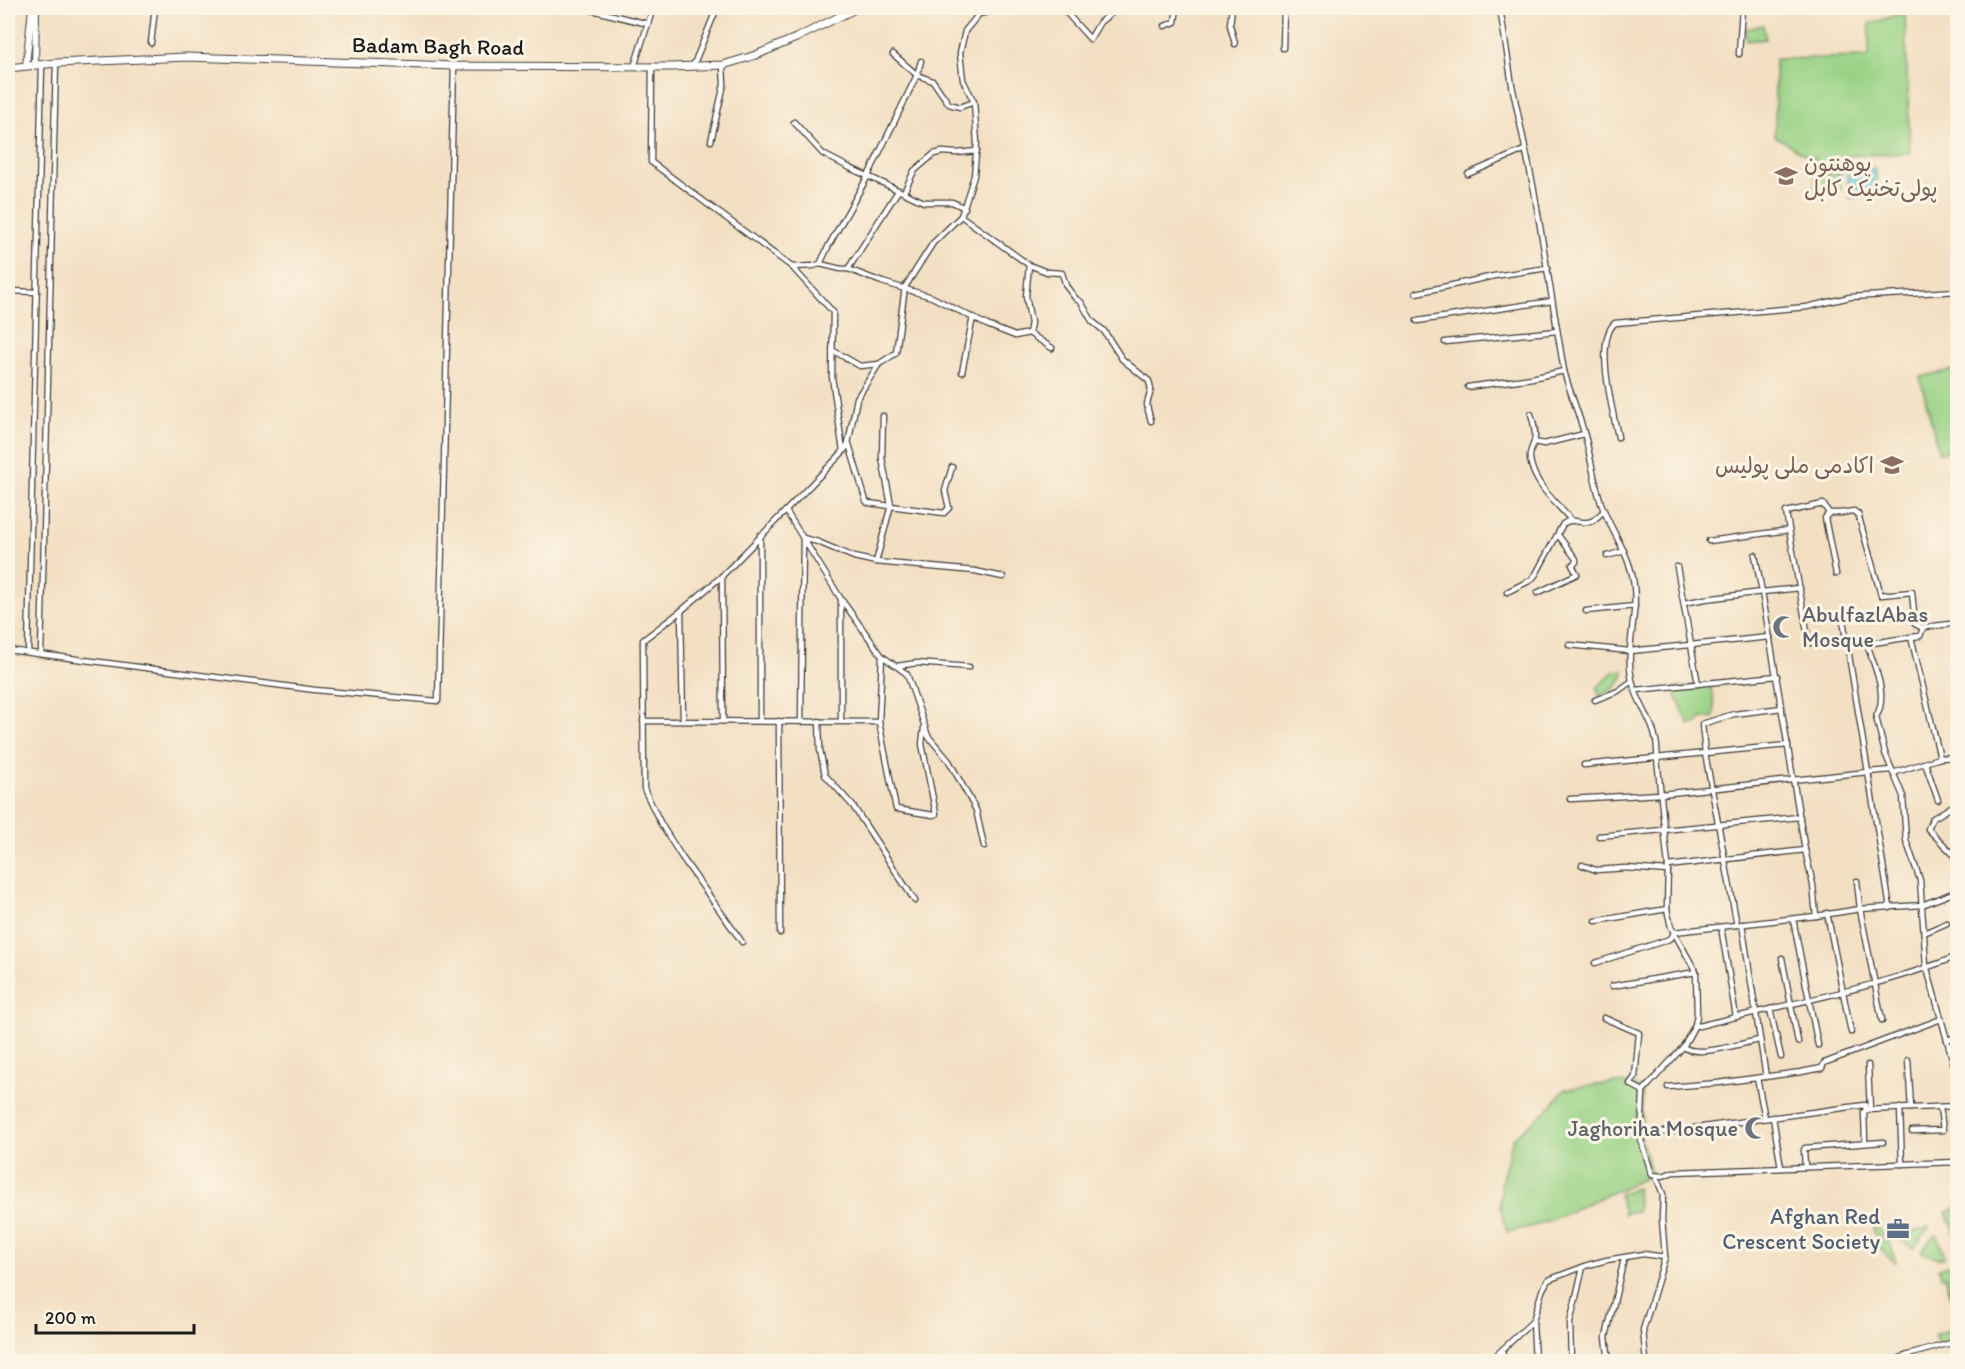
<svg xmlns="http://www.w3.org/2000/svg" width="1965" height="1369" viewBox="0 0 1965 1369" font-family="Itim,'Playpen Sans Arabic',sans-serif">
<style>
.green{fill:#98d285;stroke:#5a7750;stroke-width:1.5}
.water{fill:#58c3d1;stroke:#3a7076;stroke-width:1.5}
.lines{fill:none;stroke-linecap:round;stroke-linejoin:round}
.street-casing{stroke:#3c3935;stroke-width:7}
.secondary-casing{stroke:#3c3935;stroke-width:8}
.primary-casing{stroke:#3c3935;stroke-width:9}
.street{stroke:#fff;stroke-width:4.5}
.secondary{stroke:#fff;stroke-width:6}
.primary{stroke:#fff;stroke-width:7}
.labels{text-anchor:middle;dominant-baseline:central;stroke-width:6;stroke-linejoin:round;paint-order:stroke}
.street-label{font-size:22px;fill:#1c1c1c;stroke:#fcf5e5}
.education-label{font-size:22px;fill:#785e54;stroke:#fcf5e5;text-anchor:start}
.worship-label{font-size:22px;fill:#5b616d;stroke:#fcf5e5;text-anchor:start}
.service-label{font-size:22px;fill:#4e5e75;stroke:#fcf5e5;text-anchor:end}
</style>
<rect width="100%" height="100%" fill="#fcf5e5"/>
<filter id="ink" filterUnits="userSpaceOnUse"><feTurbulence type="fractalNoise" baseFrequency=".0167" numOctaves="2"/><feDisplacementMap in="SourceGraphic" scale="12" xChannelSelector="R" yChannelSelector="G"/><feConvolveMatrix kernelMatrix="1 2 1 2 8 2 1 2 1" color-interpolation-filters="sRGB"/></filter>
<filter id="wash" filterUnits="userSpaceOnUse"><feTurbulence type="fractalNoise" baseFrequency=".008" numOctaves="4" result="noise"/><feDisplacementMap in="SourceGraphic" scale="24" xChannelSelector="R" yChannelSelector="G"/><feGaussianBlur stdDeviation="1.35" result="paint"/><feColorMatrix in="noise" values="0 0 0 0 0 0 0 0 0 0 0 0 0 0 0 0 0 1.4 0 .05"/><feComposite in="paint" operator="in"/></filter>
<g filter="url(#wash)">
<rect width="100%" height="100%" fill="#f3dfc2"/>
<!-- green -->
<g class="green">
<polygon points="1905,12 1910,153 1844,156 1844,172 1814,174 1813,158 1818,157 1811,158 1775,136 1775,59 1869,57 1869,24"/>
<polygon points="1763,25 1766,39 1746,41 1745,29"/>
<polygon points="1840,174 1841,190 1815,192 1815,175"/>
<polygon points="1957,369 1957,450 1939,453 1920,377"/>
<path d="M 1614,671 L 1624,671 C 1623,685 1612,690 1600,696 L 1598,694 L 1597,688 Z"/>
<polygon points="1711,685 1715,710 1714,717 1699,719 1698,723 1689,725 1673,688"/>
<polygon points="1613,1083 1630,1084 1643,1091 1641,1140 1652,1175 1581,1206 1565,1214 1537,1225 1507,1232 1500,1205 1502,1180 1513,1138 1546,1111 1565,1089"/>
<polygon points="1637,1188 1638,1210 1624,1214 1619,1193"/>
<polygon points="1957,1208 1958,1208 1957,1240 1952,1222 1949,1222 1946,1212"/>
<polygon points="1876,1224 1882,1236 1880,1237 1881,1242 1889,1240 1896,1262 1894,1262 1879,1248 1873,1229"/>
<polygon points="1929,1227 1914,1248 1894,1237"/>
<polygon points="1937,1235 1945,1257 1938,1259 1921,1252 1932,1237"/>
<polygon points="1949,1265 1955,1283 1957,1282 1957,1318 1945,1276 1941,1277 1939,1268"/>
<polygon points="1957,1327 1957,1341 1939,1347 1934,1335"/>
</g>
<!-- water -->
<polygon class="water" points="1876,168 1878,196 1849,198 1847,170"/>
</g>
<g filter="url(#ink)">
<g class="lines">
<!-- street casing -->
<g class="street-casing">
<g id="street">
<polyline points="584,8 648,24"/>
<polyline points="1062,8 1090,39 1100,22 1113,12 1111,8"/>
<polyline points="1232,8 1230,25 1235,44"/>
<path d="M 1500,8 L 1512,85 L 1534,190 L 1564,371 C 1570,393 1579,414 1585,436 C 1591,458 1594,482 1601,503 C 1610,530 1628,551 1633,579 C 1640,614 1623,650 1633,684 C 1640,709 1660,729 1657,758 L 1668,866 L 1667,909 L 1671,927 L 1696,972 L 1697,1015 L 1695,1025 L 1683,1047 L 1643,1091 L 1641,1140 L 1652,1175 L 1663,1176 L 1673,1172 L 1958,1162"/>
<polyline points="1165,26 1175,22 1177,8"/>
<polyline points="151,43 155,8"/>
<polyline points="1283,48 1284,8"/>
<polyline points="893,54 917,75 933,81 949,104 960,107 974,102"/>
<polyline points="1739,54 1742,8"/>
<polyline points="693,66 717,8"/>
<polyline points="634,67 653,8"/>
<polyline points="652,67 651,162 792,267 833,312 832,377 843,451"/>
<polyline points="794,122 823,154 850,168 924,202 952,202 965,208"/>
<polyline points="711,141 724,84 723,65"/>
<polyline points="1468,174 1524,150"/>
<polyline points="904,192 914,171 934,154 942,152 957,153 977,151"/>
<polyline points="961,216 1029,265 1047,272 1062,273 1066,286 1076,299 1081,302 1092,321 1104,331 1122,359 1149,381 1151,390 1147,404 1148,410 1151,421"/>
<polyline points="820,264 829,245 868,176 917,75 921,61"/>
<polyline points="1029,265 1026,296 1031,323 1029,333"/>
<polyline points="792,267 813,266 820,264 841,269 848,269 882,282 932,297 987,325 1015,336 1029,333 1052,348"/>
<polyline points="848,269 898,191"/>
<polyline points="8,291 37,292"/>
<polyline points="1416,293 1494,276 1548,268"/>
<polyline points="1417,321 1552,301"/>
<polyline points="1445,342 1557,331"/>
<polyline points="832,350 860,366 879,364"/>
<polyline points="962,372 973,317"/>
<polyline points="1468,387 1532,378 1564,371"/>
<path d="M 1531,414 C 1533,422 1537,433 1534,442 C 1532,448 1529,452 1530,459 C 1534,485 1555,501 1571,520"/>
<path d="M 1618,437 C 1613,411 1594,341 1615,323 L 1807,307 L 1850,297 L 1958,291"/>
<polyline points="1534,442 1544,444 1584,434"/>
<polyline points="849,444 866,501 868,503 944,513 949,508 945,491 952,467"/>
<polyline points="786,511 841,599 882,656 907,674 928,736 949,761 976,810 984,846"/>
<polyline points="1829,513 1823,504 1786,512 1809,643 1846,637 1868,772 1892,770 1903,796 1906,840 1920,880 1926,965 1947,1040"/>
<polyline points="1829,513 1841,513 1854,511 1858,514 1881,595 1912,592 1915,624 1923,628"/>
<polyline points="1829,513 1825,518 1836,574"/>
<polyline points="760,535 760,721"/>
<polyline points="803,538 818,542 854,557 876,562 975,571 1003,577"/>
<polyline points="1709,541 1789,530"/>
<polyline points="1607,556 1624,551"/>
<polyline points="876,562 891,505 882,458 883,416"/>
<polyline points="1677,567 1698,684"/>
<polyline points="722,576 723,721"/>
<polyline points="1800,588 1762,592 1805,850"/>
<path d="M 1507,592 L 1531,580 L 1536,574 L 1563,524 C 1573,516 1582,526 1592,521 C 1596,519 1600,514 1604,511"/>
<polyline points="1537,593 1577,574 1572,565 1576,562 1576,559 1558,535"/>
<polyline points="1684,603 1705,599 1762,592 1755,555"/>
<polyline points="681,611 683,721"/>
<polyline points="1586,611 1635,606"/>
<polyline points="1842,615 1846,637 1866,639 1867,644 1911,637 1940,758"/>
<polyline points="1911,637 1920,636 1923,628 1926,627 1958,623"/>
<path d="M 1867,644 C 1874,666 1889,695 1876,717 L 1885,753 L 1892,770"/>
<polyline points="1569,645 1630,651 1770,637"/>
<polyline points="8,650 315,690 438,701 454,66"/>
<polyline points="28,652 42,65"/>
<polyline points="41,654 56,63"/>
<polyline points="882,656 879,722 896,809 933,815 936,814 922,744 924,728"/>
<polyline points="897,666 917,663 969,667"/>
<polyline points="1636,690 1777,676"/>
<polyline points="1595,700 1618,691 1632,681"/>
<polyline points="643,721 879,722"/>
<polyline points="779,721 780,933"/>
<polyline points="801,721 803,538"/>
<polyline points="819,721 820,750 825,775 853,806 915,901"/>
<polyline points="841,721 841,599"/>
<polyline points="1925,763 1938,800"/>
<polyline points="1584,765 1788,745"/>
<polyline points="1893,773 1940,758 1958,757"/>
<polyline points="1570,799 1661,794 1868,772 1890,908"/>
<polyline points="1958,805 1956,804 1932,819 1928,829 1958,859"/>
<polyline points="1599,836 1800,817"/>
<polyline points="1582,865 1596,870 1626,868 1668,871"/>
<polyline points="1857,881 1860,909 1882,1020"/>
<polyline points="1827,913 1851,1032"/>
<polyline points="1816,916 1860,909 1922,905 1958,891"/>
<polyline points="1793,919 1818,1045"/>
<polyline points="1596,921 1667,909"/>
<polyline points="1742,924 1766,1077"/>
<polyline points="1737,925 1705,753 1702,724 1734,714 1782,708"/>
<polyline points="1721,927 1736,1017"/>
<polyline points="1924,933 1947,923"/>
<polyline points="742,942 681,856 661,824 644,789 643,640 681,611 722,576 843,452 848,444 857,398 879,364 896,353 905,287 933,243 961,216 974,176 977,143 974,102 963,80 960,53 965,31 979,14 1006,8"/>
<polyline points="1782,958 1798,1042"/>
<polyline points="1595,963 1667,940 1672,937 1674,932 1816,916 1813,885 1805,850 1668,866"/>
<polyline points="1612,986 1696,972"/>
<polyline points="1770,1009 1781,1057"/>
<polyline points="1604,1018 1639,1033 1635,1077 1630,1084 1643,1091"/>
<path d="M 1695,1025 L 1699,1026 C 1785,1004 1875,989 1958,956"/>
<polyline points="1958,1036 1947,1040 1958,1079"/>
<path d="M 1683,1047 C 1699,1058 1740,1043 1760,1040"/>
<polyline points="1908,1060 1911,1108"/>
<polyline points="1868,1065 1870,1110"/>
<polyline points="1757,1078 1765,1118"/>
<polyline points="1668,1087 1718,1083 1801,1072 1822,1068 1824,1063 1941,1019"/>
<polyline points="1900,1108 1902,1164"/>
<polyline points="1773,1117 1781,1168"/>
<polyline points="1912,1131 1943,1130 1940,1107"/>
<polyline points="1641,1132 1651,1134 1865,1105 1866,1110 1958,1106"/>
<polyline points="1865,1142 1864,1112 1866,1110"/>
<polyline points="1805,1167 1804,1150 1805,1148 1883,1142"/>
<polyline points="1533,1321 1535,1362"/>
<polyline points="1489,1362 1533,1321 1542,1291 1548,1280 1588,1265 1607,1260 1643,1254 1665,1257"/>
<polyline points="1501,1362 1503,1349"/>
<polyline points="1571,1362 1570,1323 1583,1267"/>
<polyline points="1609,1362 1606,1337 1624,1259"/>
<polyline points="1646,1362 1643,1330 1665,1257 1662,1219 1663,1194 1656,1177"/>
<polyline points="1890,1362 1908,1355"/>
<polyline points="1910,1362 1908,1355 1958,1341"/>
</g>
</g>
<!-- secondary casing -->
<g class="secondary-casing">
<g id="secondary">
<polyline points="35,65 36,8"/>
<polyline points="26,66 32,8"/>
</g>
</g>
<!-- primary casing -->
<g class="primary-casing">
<polyline id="primary" points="8,68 56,63 186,57 454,66 672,67 723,65 756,55 796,38 857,8"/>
</g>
<!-- street -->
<use href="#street" class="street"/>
<!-- secondary -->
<use href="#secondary" class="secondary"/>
<!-- primary -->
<use href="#primary" class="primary"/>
</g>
</g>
<!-- icons -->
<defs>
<g id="university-bare" transform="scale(1.8)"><path d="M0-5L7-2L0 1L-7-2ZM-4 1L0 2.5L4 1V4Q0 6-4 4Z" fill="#8d6e63" stroke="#fcf5e5" stroke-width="2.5" paint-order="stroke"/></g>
<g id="mosque-bare" transform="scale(1.8)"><path d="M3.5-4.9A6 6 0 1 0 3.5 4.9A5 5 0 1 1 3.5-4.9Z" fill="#6b7280" stroke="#fcf5e5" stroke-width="2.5" paint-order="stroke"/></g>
<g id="office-bare" transform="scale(1.8)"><path d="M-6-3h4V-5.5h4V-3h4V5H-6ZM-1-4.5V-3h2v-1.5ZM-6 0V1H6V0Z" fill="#5c6f8a" stroke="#fcf5e5" stroke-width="2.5" paint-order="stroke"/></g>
</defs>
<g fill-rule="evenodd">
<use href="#university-bare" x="1786" y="176"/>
<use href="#university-bare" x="1892" y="465"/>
<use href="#mosque-bare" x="1784" y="627"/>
<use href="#mosque-bare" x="1756" y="1128"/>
<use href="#office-bare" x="1898" y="1229"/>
</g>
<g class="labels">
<!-- street labels -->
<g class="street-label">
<text transform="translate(438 46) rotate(1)">Badam Bagh Road</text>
</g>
<!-- education labels -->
<g class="education-label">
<text x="1804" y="163">پوهنتون<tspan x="1804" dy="25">پولی‌تخنیک کابل</tspan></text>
<text x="1874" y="465" text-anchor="end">اکادمی ملی پولیس</text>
</g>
<!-- worship labels -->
<g class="worship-label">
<text x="1802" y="614">AbulfazlAbas<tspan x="1802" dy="25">Mosque</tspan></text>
<text x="1738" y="1128" text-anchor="end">Jaghoriha Mosque</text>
</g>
<!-- service labels -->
<g class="service-label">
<text x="1880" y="1216">Afghan Red<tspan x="1880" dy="25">Crescent Society</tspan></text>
</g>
</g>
<!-- margin -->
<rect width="1965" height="1369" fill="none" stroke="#fcf5e5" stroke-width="30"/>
<!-- scale -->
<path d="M36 1324v9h158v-9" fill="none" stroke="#1c1c1c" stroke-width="3"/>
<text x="45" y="1324" font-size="18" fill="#1c1c1c" stroke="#fcf5e5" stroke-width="4.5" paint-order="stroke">200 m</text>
</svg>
